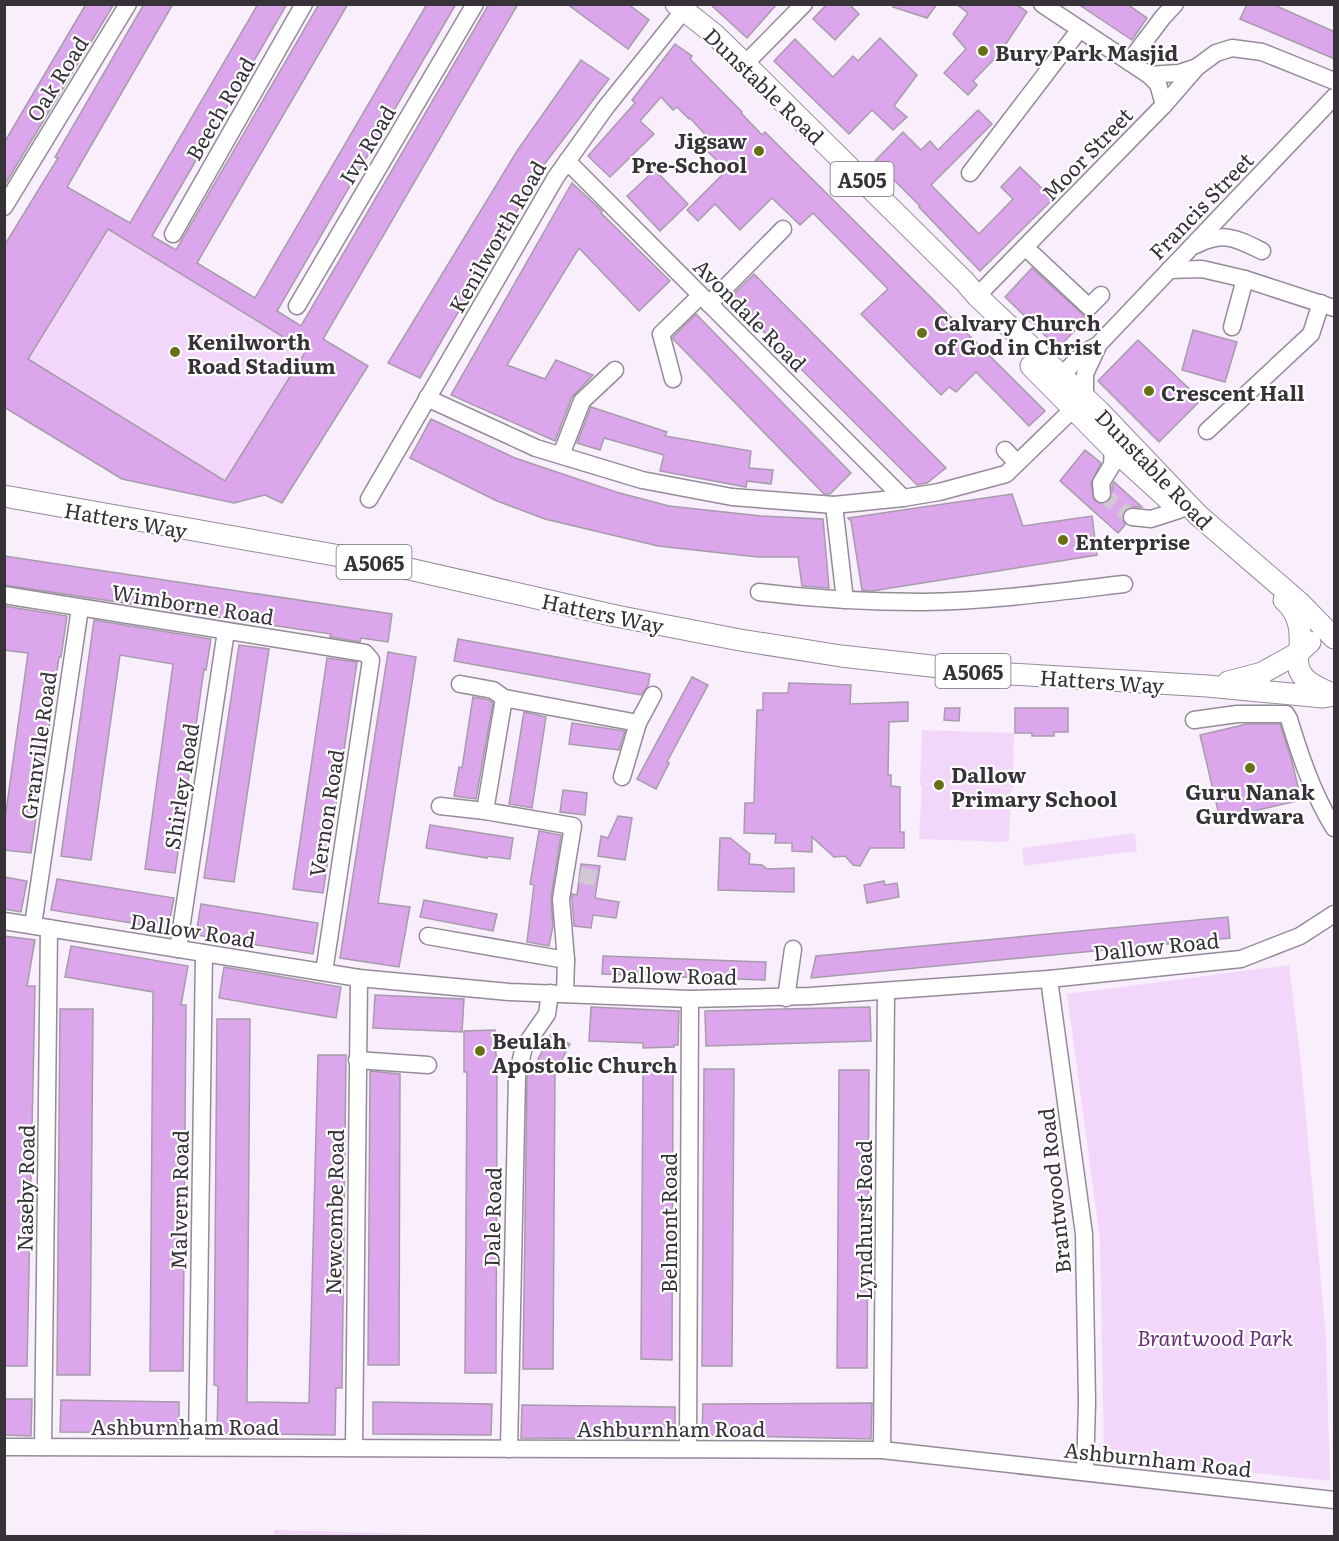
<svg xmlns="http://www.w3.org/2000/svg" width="1339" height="1541" viewBox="0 0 1339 1541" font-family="Literata,serif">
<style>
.green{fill:#f3d7fb}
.building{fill:#dca6ed;stroke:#a69ca9;stroke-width:1.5;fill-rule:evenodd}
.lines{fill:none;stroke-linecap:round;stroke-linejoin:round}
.minor-tunnel{stroke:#d2c8d5;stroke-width:16;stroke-dasharray:16 8;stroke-linecap:butt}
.minor-casing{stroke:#958b98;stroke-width:19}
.major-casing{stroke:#958b98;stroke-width:23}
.minor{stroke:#fff;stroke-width:16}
.major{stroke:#fff;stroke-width:21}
.poi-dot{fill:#696f15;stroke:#fff;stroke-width:2}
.labels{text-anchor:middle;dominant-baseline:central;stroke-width:4.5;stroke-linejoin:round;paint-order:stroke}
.shield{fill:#fff;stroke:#727074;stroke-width:1.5}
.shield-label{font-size:20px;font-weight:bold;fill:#363238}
.poi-label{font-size:21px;font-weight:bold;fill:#363238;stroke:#fff;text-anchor:start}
.street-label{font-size:21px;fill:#363238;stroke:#fff}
.park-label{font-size:21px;font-style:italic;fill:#6a2a7c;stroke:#fff}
</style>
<rect width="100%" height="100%" fill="#f9eefc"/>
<!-- green -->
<g class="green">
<polygon points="91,200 368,366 282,503 265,495 234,503 122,479 4,338"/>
<polygon points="922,730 1014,733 1013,788 973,787 1011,789 1009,842 919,839 922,786 920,785"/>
<polygon points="1135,833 1137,851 1024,866 1022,848"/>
<polygon points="1289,965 1301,1063 1326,1336 1330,1481 1104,1457 1100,1239 1067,994"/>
<polygon points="274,1530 479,1536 274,1536"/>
</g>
<!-- building -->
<g class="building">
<polygon points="86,4 114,4 4,186 4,143"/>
<path d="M 144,4 L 173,4 L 67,187 L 130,223 L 258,4 L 287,4 L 152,236 L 176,250 L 319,4 L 348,4 L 197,263 L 255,298 L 427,4 L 456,4 L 277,311 L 301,326 L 489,4 L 518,4 L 323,339 L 368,366 L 282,503 L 265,495 L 234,503 L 122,479 L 4,407 L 4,246 L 58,158 L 55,157 ZM 108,229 L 306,351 L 225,481 L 28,359 Z"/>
<polygon points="567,4 628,4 649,20 628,49"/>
<polygon points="710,4 777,4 747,38"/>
<polygon points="827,4 849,4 859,14 835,40 813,19"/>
<polygon points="893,4 937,4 927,18 893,7"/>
<polygon points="956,4 1016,4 1027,12 1000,53 973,81 977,85 968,95 944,73 966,49 953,34 968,13"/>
<polygon points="1078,4 1127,4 1147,18 1132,40"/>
<polygon points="1247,4 1272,4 1335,32 1335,59 1240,19"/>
<polygon points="880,38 917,75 894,106 907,117 893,130 872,110 849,134 774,61 795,39 833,77 853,56 858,61"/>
<polygon points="675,44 692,56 690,59 742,112 741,113 762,135 765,132 1045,411 1029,426 976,372 956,392 949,387 941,395 861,314 888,289 813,213 800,225 772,198 740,230 715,204 698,221 687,210 727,170 705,149 712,142 690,118 689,119 677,107 673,110 661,97 640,121 654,134 610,177 588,156 635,103 632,100"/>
<polygon points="581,60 609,79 543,166 420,378 388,363 517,151"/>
<polygon points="978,110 992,124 931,185 979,234 1013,199 1001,187 1020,167 1053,199 980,271 919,207 920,206 875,161 903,132 921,150 930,141 938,150"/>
<polygon points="655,170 688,204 660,231 627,196"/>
<polygon points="572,183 602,211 601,213 670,281 639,311 579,248 507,365 545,379 556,360 593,375 572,397 555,441 451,395"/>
<polygon points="1032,268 1087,318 1058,348 1005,297"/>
<polygon points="754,274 946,468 927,483 917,485 730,298"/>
<polygon points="696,314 851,473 830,494 824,494 673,339 673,337"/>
<polygon points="1193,330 1237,342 1225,382 1182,370"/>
<polygon points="1138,340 1201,400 1159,442 1098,381"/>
<polygon points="591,407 667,432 665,436 751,451 749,468 773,470 771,484 747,481 746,487 660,471 664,455 604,438 600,450 577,443"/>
<polygon points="431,419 515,458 616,492 669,506 761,516 823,519 829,588 802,586 798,557 758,557 658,546 545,519 497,501 410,458"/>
<polygon points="1085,450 1101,463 1091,483 1094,500 1102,504 1108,502 1112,498 1112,486 1114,482 1142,507 1128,507 1124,510 1122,516 1125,525 1118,533 1060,481"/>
<polygon points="1012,494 1023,526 1092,516 1097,555 872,591 862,590 851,521 848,518"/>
<polygon points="4,556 392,614 388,642 361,638 360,642 330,637 331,634 4,585"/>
<polygon points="4,606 67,616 61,657 59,657 31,853 4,850 4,826 28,653 4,650"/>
<polygon points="94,620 211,639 206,670 204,669 175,873 145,869 173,664 120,655 91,860 61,856"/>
<polygon points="458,639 650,674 648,686 641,695 454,661"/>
<polygon points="239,645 269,649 234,882 204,878"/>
<polygon points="388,652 416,657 378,903 410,907 399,967 340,958"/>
<polygon points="327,658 357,662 323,893 293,889"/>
<polygon points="692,677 708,685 667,762 669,763 656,789 637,779"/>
<polygon points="789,683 851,685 850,704 908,702 908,721 889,722 888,775 891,775 891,786 900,787 900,832 904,832 904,848 870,848 860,866 853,865 845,856 834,857 812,837 812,852 792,851 792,843 775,843 776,834 744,833 745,803 754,803 757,710 763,710 763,693 788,693"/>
<polygon points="473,697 489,700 493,703 476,799 454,796 459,767 462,768"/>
<polygon points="945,708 960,708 959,721 944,720"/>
<polygon points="1015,708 1068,708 1068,732 1054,732 1054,736 1032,736 1032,733 1015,733"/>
<polygon points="524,712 546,717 532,808 509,804"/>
<polygon points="572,723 625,731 619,750 569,744"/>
<polygon points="1247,724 1280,724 1292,761 1301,800 1220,819 1200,735"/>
<polygon points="563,790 587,793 585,815 560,812"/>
<polygon points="618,816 632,818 625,860 598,856 601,836 608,838"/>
<polygon points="430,825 513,838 510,859 487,856 487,858 426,848"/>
<polygon points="539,831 561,835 551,898 553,926 549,946 527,942 534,885 530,884"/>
<polygon points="720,838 730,838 750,854 749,864 762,865 767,869 794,868 794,892 718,890"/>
<polygon points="581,864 600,866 595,898 619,902 616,918 593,915 591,928 574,926 572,899 572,894 577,895"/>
<polygon points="4,877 27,881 21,912 4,909"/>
<polygon points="57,879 174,898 168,929 51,910"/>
<polygon points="884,881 885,885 897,883 899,897 867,903 864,885"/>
<polygon points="424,900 497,914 493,931 420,917"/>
<polygon points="201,904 318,923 313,954 196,935"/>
<polygon points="1228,917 1230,938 811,978 816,956"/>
<polygon points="4,936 35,940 27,986 35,986 27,1366 4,1366"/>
<polygon points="71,946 188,966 181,1005 186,1005 183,1371 150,1371 153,992 65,977"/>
<polygon points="603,956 766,962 765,980 602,974"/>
<polygon points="224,967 341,987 336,1018 219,998"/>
<polygon points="375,995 464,999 462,1032 373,1028"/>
<polygon points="591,1007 679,1011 678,1045 674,1045 674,1047 643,1048 643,1043 589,1041"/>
<polygon points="870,1007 871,1041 706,1046 705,1011"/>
<polygon points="60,1009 93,1009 90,1375 57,1375"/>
<polygon points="217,1019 250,1019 247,1402 309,1403 318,1055 346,1055 342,1388 336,1388 335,1435 217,1433 218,1386 214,1385"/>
<polygon points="495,1030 497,1076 496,1373 465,1373 467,1072 464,1072 464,1031"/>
<polygon points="551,1034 570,1044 555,1073 553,1369 523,1369 527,1077 529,1071 532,1071"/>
<polygon points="643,1068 673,1068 672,1360 641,1359"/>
<polygon points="704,1069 734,1069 732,1366 702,1366"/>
<polygon points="839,1070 869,1070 867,1368 837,1368"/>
<polygon points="370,1071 400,1074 399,1365 368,1365"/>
<polygon points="4,1399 32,1399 31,1436 4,1435"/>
<polygon points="61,1400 179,1402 179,1433 60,1432"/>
<polygon points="373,1402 492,1404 491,1435 373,1434"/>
<polygon points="872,1403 871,1439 702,1435 703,1404"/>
<polygon points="522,1405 675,1407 675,1439 521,1438"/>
</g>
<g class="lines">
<!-- minor-tunnel -->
<g class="minor-tunnel">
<polyline points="1102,494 1132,517"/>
<polyline points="580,875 596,878"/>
</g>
<!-- minor casing -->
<g class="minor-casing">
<g id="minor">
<polyline points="1042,4 1149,75 1158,84 1164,105"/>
<polyline points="1129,62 1163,17 1175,4"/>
<polyline points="745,64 804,4"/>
<polyline points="1149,75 1179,73 1197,67"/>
<polyline points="567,161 903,498"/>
<polyline points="970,173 1080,29"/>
<polyline points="4,207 128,4"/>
<polyline points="173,234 304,4"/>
<path d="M 1196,245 C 1223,231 1236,238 1262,251"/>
<polyline points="1026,248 1089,307 1101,295"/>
<polyline points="1169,270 1202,269 1245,279 1334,308"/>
<polyline points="977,296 1164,105 1197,67 1216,53 1232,48 1262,52 1334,81"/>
<polyline points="709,304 783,229"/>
<polyline points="297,306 475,4"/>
<polyline points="1232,327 1245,279"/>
<polyline points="673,379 661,334 700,296"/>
<path d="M 1057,386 C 1064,370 1083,352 1098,345 L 1334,97"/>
<polyline points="427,398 536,448 642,480 732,497 834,505 903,498 939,492 1006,474 1074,408"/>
<polyline points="1085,398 1085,374 1098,346"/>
<polyline points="1207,431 1311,334 1321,303"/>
<polyline points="1005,450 1017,463"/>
<polyline points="561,455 582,401 615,370"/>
<polyline points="1102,494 1101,483 1112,465 1113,449"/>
<polyline points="369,499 556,177 606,107 684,10"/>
<polyline points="834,505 845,600"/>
<polyline points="1132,517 1151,519 1179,510"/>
<path d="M 759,592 C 814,599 868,602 923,602 C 990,601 1057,592 1124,584"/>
<polyline points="4,595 365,653 371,660 324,972"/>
<polyline points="460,684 493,690 504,698"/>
<path d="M 1194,720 L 1237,714 L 1286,714 L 1289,719 C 1301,758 1313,794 1334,828"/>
<polyline points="622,777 638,723 653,695"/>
<polyline points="440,806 485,811 573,826 561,899 566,960 565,994"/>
<polyline points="485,811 504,698 638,723"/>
<polyline points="4,921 359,978 509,992 690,999 810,996 1049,979 1241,959 1300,936 1334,914"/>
<polyline points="33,925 80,608"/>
<polyline points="428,936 566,960"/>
<polyline points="178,949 226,631"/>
<polyline points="1049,979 1084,1234 1087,1402 1085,1472"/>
<polyline points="786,998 793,949"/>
<polyline points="357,1060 428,1065"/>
<polyline points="4,1447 882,1450 1334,1500"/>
<polyline points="43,1447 49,928"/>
<polyline points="197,1447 204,953"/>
<polyline points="354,1447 359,978"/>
<polyline points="688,1448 690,999"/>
<polyline points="509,1449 517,1076 524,1047 547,1014 550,993"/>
<polyline points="882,1450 886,991"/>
</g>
</g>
<!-- major casing -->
<g class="major-casing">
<g id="major">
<polyline points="676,4 714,34 745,64 965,282 977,296 1099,411 1198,515 1301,604 1334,638"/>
<polyline points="1031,366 1113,449 1168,499"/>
<polyline points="4,496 396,566 616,616 740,640 841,656 994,673 1207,686 1323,697 1334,695"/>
<path d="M 1284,600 C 1300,614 1301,630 1300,651"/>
<path d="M 1310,642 L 1298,653 C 1294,677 1311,685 1330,693"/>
<polyline points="1228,682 1262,673 1298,653"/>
</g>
</g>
<!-- minor -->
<use href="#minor" class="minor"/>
<!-- major -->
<use href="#major" class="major"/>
</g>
<!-- markers -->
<g class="poi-dot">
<circle cx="983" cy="51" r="6"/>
<circle cx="759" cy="151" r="6"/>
<circle cx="922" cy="333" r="6"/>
<circle cx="175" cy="352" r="6"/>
<circle cx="1149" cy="391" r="6"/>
<circle cx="1063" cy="540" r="6"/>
<circle cx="1250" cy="768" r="6"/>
<circle cx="939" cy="785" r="6"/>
<circle cx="480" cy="1051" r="6"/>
</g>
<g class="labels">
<!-- shield labels -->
<g class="shield">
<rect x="830.5" y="162" width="63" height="34" rx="4.5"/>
<rect x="336.5" y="545" width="75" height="34" rx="4.5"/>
<rect x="935.5" y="654" width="75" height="34" rx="4.5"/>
</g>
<g class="shield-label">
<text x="862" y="179">A505</text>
<text x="374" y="562">A5065</text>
<text x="973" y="671">A5065</text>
</g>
<!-- poi labels -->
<g class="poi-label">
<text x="995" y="51">Bury Park Masjid</text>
<text x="747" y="139" text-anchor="end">Jigsaw<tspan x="747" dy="24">Pre-School</tspan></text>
<text x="934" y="321">Calvary Church<tspan x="934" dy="24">of God in Christ</tspan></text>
<text x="187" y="340">Kenilworth<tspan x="187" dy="24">Road Stadium</tspan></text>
<text x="1161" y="391">Crescent Hall</text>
<text x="1075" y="540">Enterprise</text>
<text x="951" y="773">Dallow<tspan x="951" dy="24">Primary School</tspan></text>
<text x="1250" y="790" text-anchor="middle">Guru Nanak<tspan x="1250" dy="24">Gurdwara</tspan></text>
<text x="492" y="1039">Beulah<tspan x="492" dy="24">Apostolic Church</tspan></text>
</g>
<!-- street labels -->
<g class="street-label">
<text transform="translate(56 78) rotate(-58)">Oak Road</text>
<text transform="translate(765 85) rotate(44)">Dunstable Road</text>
<text transform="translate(219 108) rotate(-60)">Beech Road</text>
<text transform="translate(366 144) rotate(-59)">Ivy Road</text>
<text transform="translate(1086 153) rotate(-46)">Moor Street</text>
<text transform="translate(1200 205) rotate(-46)">Francis Street</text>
<text transform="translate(496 236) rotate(-60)">Kenilworth Road</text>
<text transform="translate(751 314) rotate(45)">Avondale Road</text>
<text transform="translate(1155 468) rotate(46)">Dunstable Road</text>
<text transform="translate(126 519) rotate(10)">Hatters Way</text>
<text transform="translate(193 603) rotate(9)">Wimborne Road</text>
<text transform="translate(603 612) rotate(12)">Hatters Way</text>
<text transform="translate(1102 680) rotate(4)">Hatters Way</text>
<text transform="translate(37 745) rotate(-82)">Granville Road</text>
<text transform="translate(180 786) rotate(-81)">Shirley Road</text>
<text transform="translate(325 813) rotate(-81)">Vernon Road</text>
<text transform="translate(193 929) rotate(9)">Dallow Road</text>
<text transform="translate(1156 945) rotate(-6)">Dallow Road</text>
<text transform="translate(674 974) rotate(1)">Dallow Road</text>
<text transform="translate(24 1188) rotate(-89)">Naseby Road</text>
<text transform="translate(1053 1191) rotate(-96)">Brantwood Road</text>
<text transform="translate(178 1200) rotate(-89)">Malvern Road</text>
<text transform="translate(333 1212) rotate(-89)">Newcombe Road</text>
<text transform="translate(491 1217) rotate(-89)">Dale Road</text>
<text transform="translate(862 1220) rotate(-90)">Lyndhurst Road</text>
<text transform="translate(667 1223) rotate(-90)">Belmont Road</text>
<text x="185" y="1425">Ashburnham Road</text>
<text x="671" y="1427">Ashburnham Road</text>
<text transform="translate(1158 1458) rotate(6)">Ashburnham Road</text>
</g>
<!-- park labels -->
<g class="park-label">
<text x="1215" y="1336">Brantwood Park</text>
</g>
</g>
<!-- border -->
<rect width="1339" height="1541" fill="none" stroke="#363238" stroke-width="12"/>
</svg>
